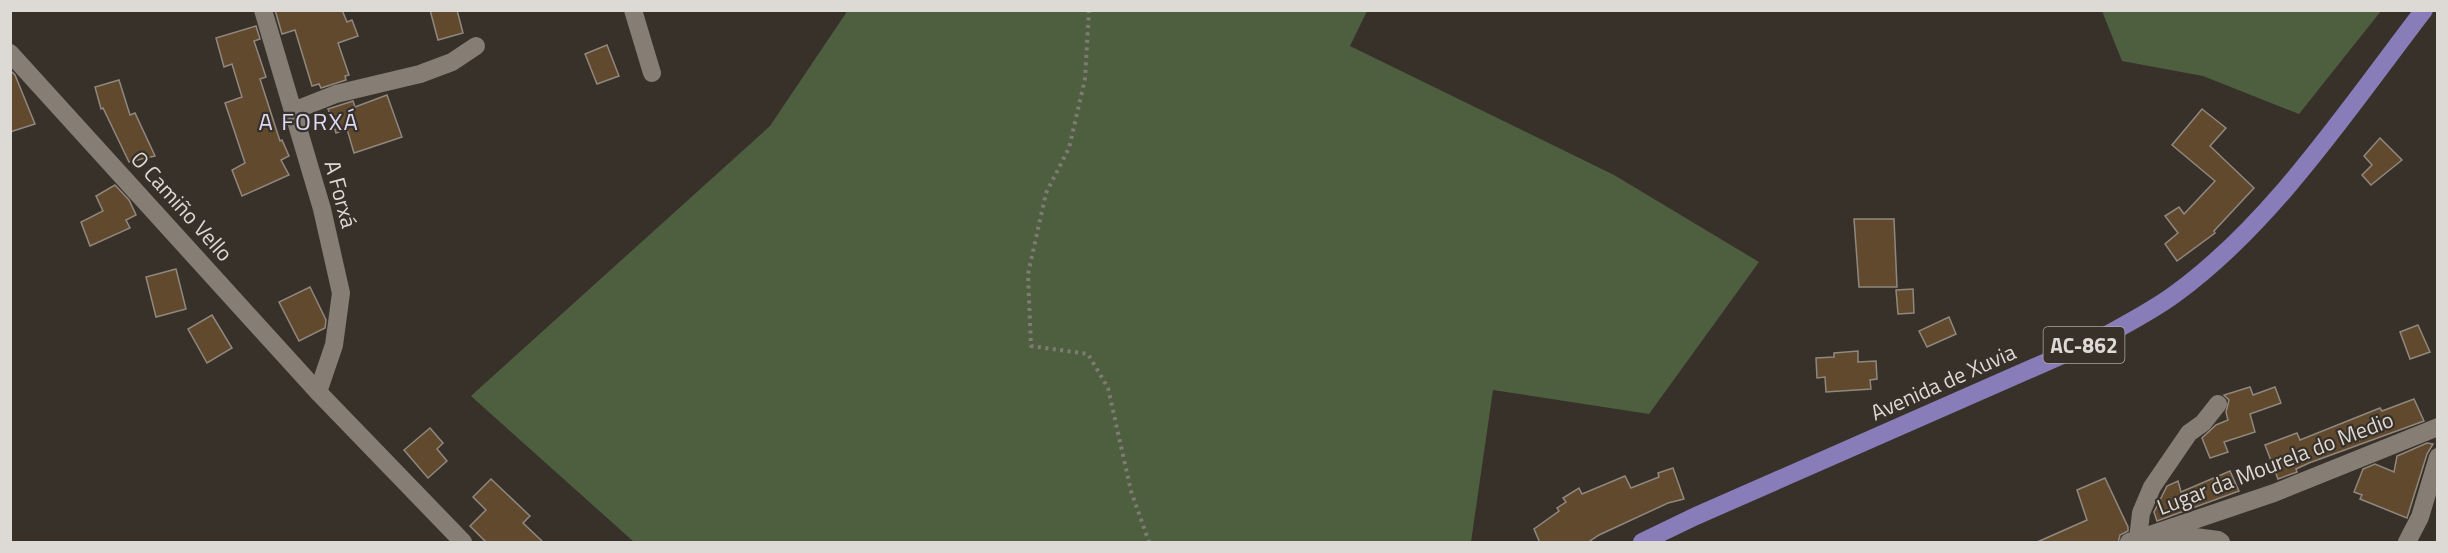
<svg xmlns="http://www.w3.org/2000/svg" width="2448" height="553" viewBox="0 0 2448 553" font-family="'Titillium Web',sans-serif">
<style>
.forest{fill:#4e5f40}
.building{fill:#61492e;stroke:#90887f;stroke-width:1.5}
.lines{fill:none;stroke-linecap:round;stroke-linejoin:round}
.path{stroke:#807a74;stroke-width:4;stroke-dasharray:3 4.5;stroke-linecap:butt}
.minor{stroke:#867e75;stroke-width:18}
.major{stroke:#887cb9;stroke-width:18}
.labels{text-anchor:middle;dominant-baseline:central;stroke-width:4.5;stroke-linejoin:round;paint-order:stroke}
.shield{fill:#38312a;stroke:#aca7a1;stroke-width:1.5}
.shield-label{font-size:21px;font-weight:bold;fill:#ddd9d4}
.street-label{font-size:22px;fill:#ddd9d4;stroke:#38312a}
.neighbourhood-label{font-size:24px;letter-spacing:1.5px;fill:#dcdaf7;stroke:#38312a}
</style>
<rect width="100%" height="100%" fill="#38312a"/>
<!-- forest -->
<g class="forest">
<polygon points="848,10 1367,11 1350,46 1614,175 1759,262 1649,414 1493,390 1471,542 634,542 471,396 770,126"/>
<polygon points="2102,11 2381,11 2299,114 2203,76 2122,61"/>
</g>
<!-- building -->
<g class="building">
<polygon points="275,10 342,10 347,22 352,20 358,36 338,43 349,75 345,76 346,80 321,88 319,84 312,86 295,30 282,34"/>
<polygon points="430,10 457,10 463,33 438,40"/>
<polygon points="256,26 260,39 254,41 266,77 260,79 280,141 282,140 289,156 281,160 289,175 242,196 232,170 245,163 225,103 242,97 232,64 224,67 216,38"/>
<polygon points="607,45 619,76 597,84 585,54"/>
<polygon points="10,70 15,75 35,124 10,132"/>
<polygon points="119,80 130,115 135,113 155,156 129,162 103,108 101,109 95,87"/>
<polygon points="387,95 402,137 354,153 347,129 336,133 328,109 353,101 355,107"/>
<polygon points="2202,109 2226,128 2210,146 2254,188 2214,231 2215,233 2177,261 2165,244 2178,233 2165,216 2179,207 2184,214 2215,181 2172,145"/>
<polygon points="2380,138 2402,160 2371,185 2362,175 2372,165 2364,156"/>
<polygon points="115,185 129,200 136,215 126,220 130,228 90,246 81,222 103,211 96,196"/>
<polygon points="1854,219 1894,219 1897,287 1859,287"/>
<polygon points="176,269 186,309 156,317 146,277"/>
<polygon points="310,287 326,320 325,328 299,341 279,302"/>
<polygon points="1913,289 1914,313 1898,314 1896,290"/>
<polygon points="212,315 232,348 207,363 188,329"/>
<polygon points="1949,317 1956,334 1927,347 1919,331"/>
<polygon points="2418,325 2430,352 2410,359 2400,332"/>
<polygon points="1858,351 1858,362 1876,361 1877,379 1870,380 1871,389 1826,392 1825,377 1817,378 1816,358 1834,357 1834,353"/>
<polygon points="2250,387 2253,395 2275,387 2281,403 2250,414 2255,432 2224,442 2228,452 2210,458 2202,438 2216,425 2228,420 2226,412 2229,400 2224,395"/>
<polygon points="2414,399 2424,421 2309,463 2296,469 2297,472 2278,479 2265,445 2297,433 2300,440 2380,408 2382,411"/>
<polygon points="430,428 443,443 437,449 447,461 428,478 404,450"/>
<polygon points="2427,443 2433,444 2427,454 2407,518 2360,499 2362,495 2354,492 2363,469 2375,464 2394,472 2397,456"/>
<polygon points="1673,468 1684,499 1668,503 1599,535 1587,543 1540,543 1534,529 1559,511 1557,508 1566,502 1563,498 1579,488 1582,494 1625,476 1631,488 1659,477 1658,473"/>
<polygon points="2230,471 2239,491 2157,521 2154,512 2167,486 2178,481 2181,492"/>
<polygon points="2105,478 2128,527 2128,531 2120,535 2118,543 2035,543 2087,520 2077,490"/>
<polygon points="491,479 530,516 523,523 544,543 487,543 470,526 486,510 473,497"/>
</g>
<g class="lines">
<!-- path -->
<polyline class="path" points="1089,10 1085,79 1069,148 1046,193 1028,274 1031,346 1088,354 1108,388 1131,491 1149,542"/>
<!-- minor -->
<g class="minor">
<polyline points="263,10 322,209 341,293 334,345 318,392"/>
<polyline points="633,10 652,73"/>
<polyline points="10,53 318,392 463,542"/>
<polyline points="293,111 336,94 420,74 452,62 476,46"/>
<polyline points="2138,539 2141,513 2152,487 2189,433 2203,423 2218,404"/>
<polyline points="2129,542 2274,493 2438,427"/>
<polyline points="2165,542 2187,536 2218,540 2221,542"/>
<polyline points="2407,542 2420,517 2438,457"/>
</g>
<!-- major -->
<path class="major" d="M 1642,542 L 1696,516 L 2101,338 C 2126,324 2152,311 2175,294 C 2273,223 2350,106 2424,10"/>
</g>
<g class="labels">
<!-- shield labels -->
<rect class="shield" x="2043.5" y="327" width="81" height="36" rx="4.5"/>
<g class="shield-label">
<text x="2084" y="345">AC-862</text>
</g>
<!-- street labels -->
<g class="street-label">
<text transform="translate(341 194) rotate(75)">A Forxá</text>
<text transform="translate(182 206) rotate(48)">O Camiño Vello</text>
<text transform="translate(1943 382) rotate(-24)">Avenida de Xuvia</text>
<text transform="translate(2275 463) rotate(-21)">Lugar da Mourela do Medio</text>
</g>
<!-- neighbourhood labels -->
<g class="neighbourhood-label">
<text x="309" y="121">A FORXÁ</text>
</g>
</g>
<!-- border -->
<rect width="2448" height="553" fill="none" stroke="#ddd9d4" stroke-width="24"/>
</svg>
